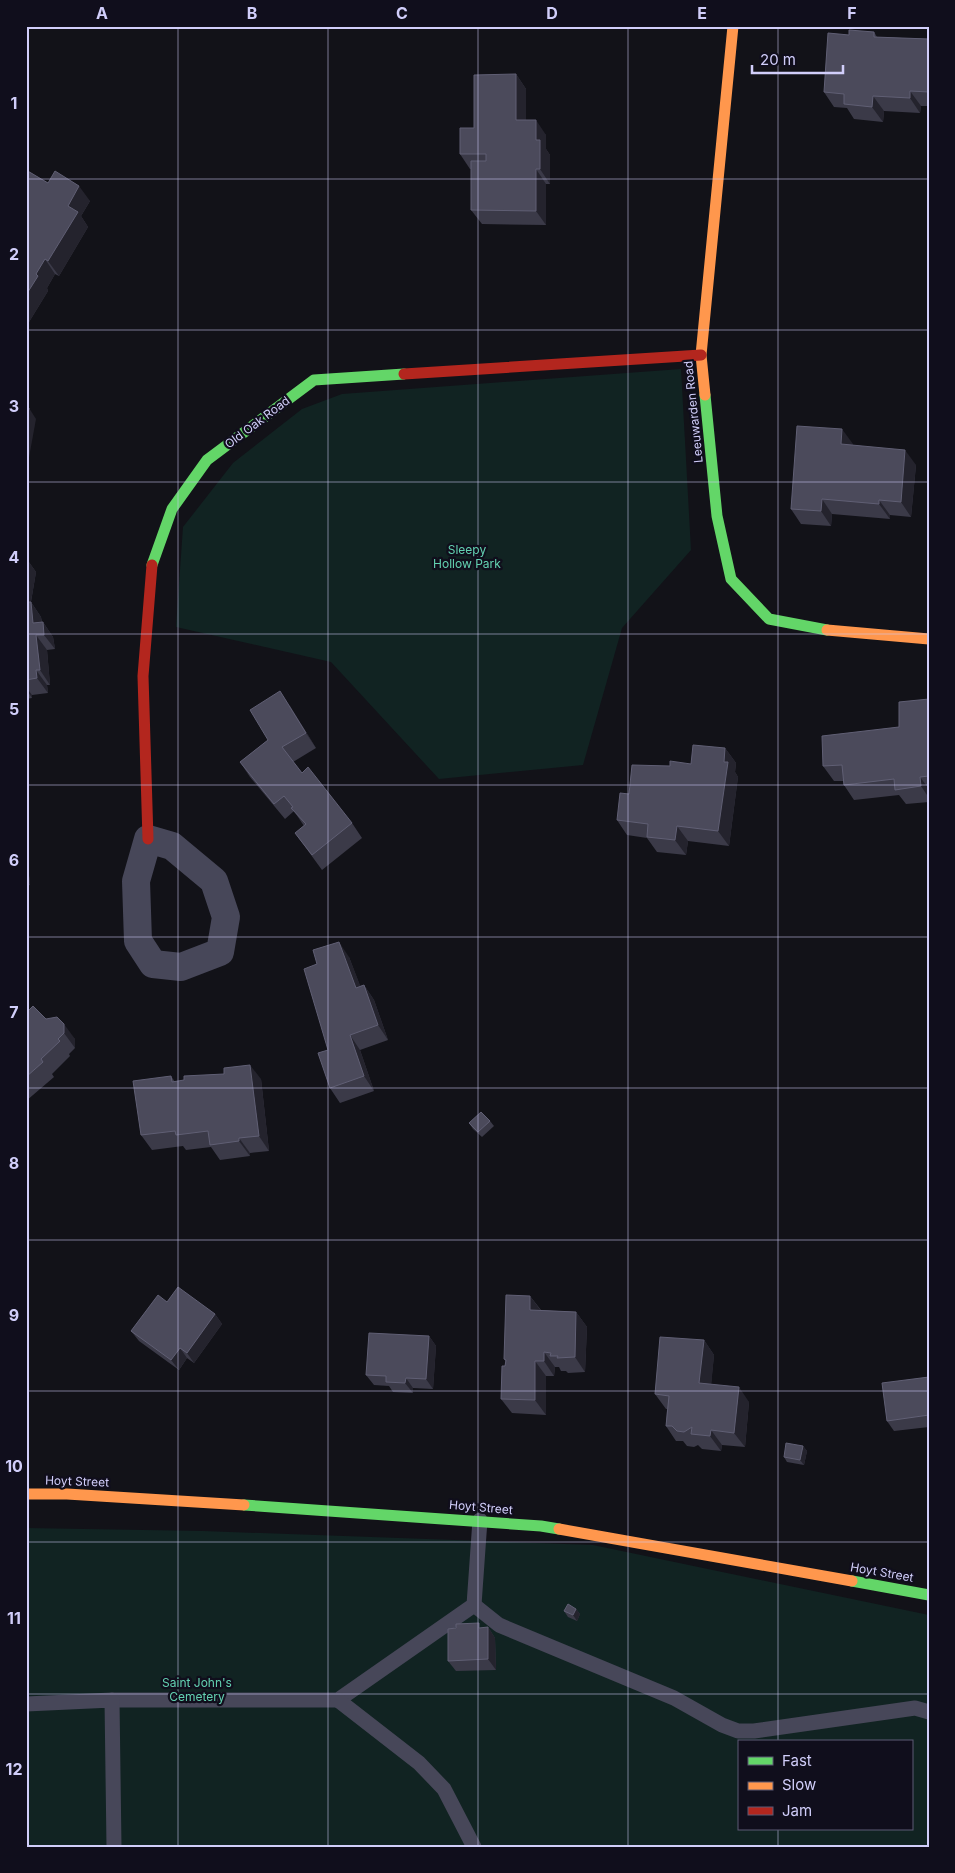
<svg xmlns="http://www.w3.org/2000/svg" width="955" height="1873" viewBox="0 0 955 1873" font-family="Inter,sans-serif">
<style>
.green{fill:#112322;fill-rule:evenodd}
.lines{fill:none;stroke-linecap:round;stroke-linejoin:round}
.lane{stroke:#474759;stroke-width:15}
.street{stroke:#474759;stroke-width:28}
.fast{stroke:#63d668;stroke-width:11}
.slow{stroke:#ff974d;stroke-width:11}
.jam{stroke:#b3261e;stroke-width:11}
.wall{fill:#3b3a48}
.shaded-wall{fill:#24232d}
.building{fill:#4b4a5b;stroke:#605f74}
.grid{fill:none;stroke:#d1cefa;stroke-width:1;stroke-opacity:0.55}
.labels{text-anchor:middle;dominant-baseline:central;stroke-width:4.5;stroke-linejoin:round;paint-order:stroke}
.street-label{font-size:12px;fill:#d1cefa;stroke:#100e1c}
.park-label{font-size:12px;fill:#63d1b1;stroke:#100e1c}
.neatline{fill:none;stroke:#d1cefa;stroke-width:2}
.grid-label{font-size:16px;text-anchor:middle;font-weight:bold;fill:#d1cefa}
</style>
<rect width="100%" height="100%" fill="#121218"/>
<!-- green -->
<g class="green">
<polygon points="681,369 691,550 622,628 583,765 439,779 331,662 176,627 183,527 233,463 302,409 342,394"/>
<path d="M 26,1528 L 203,1531 L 593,1545 L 929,1615 L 929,1847 L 26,1847 ZM 739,1742 L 911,1742 L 911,1829 L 739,1829 Z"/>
</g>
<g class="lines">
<!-- lane -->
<g class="lane">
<polyline points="474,1605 499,1625 674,1698 722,1725 738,1731 754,1731 915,1708 929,1712"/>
<polyline points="112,1700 338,1700 474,1605 480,1520"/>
<polyline points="338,1700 419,1763 444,1789 474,1847"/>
<polyline points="26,1704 112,1700 114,1847"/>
</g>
<!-- street -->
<polygon class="street" points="148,839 172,846 214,881 226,917 220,952 181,967 153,964 138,941 136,881"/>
<!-- fast -->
<g class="fast">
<polyline points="705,395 717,516 731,579 769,619 827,630"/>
<polyline points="152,565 172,509 207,460 314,380 404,374"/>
<polyline points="244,1505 541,1526 559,1529"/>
<polyline points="852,1581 929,1595"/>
</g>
<!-- slow -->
<g class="slow">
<polyline points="705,395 701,355 733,26"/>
<polyline points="827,630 929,639"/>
<polyline points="26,1494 67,1494 244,1505"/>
<polyline points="559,1529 852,1581"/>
</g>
<!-- jam -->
<g class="jam">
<polyline points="404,374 701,355"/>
<polyline points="148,839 143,676 152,565"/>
</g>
</g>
<!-- wall -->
<g class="wall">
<polygon points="874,32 877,37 929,39 929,106 921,106 920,113 884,111 883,122 854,119 847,108 834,107 824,92 849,35"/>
<polygon points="516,74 526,89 526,120 546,135 546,149 550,155 550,184 546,184 546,225 482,224 471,210 471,169 470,169 460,154 474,128"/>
<polygon points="26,170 48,183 90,201 81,216 88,227 59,276 55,274 47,288 48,291 29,322 26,320"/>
<polygon points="853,444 853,445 916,465 911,517 890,515 890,519 832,514 831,526 801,524 791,509"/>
<polygon points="26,558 36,572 31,602 41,617 42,622 43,622 53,637 55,649 47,650 50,685 47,685 48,693 32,695 32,698 26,699"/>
<polygon points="929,699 929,802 906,804 899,795 854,800 844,785 843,781 834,781 823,766 899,727"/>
<polygon points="290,706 316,748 293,762 302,773 352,823 362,838 322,870 295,833 304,826 294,811 285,819 250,777 240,762 268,740"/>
<polygon points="725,748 736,763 735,772 738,777 729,846 688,841 686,855 657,852 647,838 627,835 617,820 629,794 691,764"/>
<polygon points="26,846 30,885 26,886"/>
<polygon points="349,957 360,986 364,985 374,1000 388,1040 360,1050 374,1091 340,1103 330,1088 328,1050"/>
<polygon points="26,1013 46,1019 75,1039 75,1048 69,1054 70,1056 52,1074 54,1077 26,1101"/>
<polygon points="171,1076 175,1082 261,1079 269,1151 250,1153 250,1156 220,1160 211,1147 186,1150 183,1146 152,1150 141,1135"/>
<polygon points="490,1121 494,1126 482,1137 473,1129 469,1123"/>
<polygon points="530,1296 541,1310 576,1312 587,1327 585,1372 568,1373 566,1371 561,1371 559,1367 555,1367 554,1376 546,1376 546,1415 512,1413 501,1399 505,1366 506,1362 504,1359"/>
<polygon points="167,1302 215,1314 222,1324 194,1363 187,1358 179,1370 139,1341 131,1331"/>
<polygon points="429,1336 436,1346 433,1389 413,1388 413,1393 393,1392 389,1386 374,1385 366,1375"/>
<polygon points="704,1340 714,1355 711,1384 749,1402 745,1447 722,1445 721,1451 702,1449 698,1445 694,1447 687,1446 683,1441 676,1441 666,1426 667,1409 666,1409 655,1394"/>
<polygon points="929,1377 929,1427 894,1431 887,1421"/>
<polygon points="803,1446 807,1451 804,1465 787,1462 784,1457"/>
<polygon points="576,1609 580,1614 577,1621 568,1617 564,1611"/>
<polygon points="488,1627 495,1638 496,1670 456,1671 448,1661 482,1628"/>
</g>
<!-- shaded-wall -->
<g class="shaded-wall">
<polygon points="516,74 526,89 526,135 516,120"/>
<polygon points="910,91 921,106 920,113 910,98"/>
<polygon points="873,96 884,111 883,122 872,107"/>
<polygon points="536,120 546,135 546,149 550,155 550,184 540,169 536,140"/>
<polygon points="536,169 546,184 546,225 536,211"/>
<polygon points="79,186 90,201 81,216 88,227 59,276 48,261 68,206"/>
<polygon points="45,259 55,274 47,288 48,291 29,322 26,318 26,295 36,274"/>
<polygon points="29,408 36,419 26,474 26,425"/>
<polygon points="842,429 853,444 851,459 841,444"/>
<polygon points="905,450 916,465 911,517 901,502"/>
<polygon points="822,499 832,514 831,526 821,511"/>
<polygon points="879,500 890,515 890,519 879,504"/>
<polygon points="26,558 36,572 30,607 26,602"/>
<polygon points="31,602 41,617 43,635 33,623"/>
<polygon points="43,622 53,637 55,649 44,635"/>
<polygon points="36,635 47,650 50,685 40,670"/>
<polygon points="36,670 47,685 48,693 37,678"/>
<polygon points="26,687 32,695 32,698 26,689"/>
<polygon points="280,691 290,706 316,748 306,733"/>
<polygon points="725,748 736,763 735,772 738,777 729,846 718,831"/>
<polygon points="920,777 929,789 929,798 921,786"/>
<polygon points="677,826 688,841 686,855 675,840"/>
<polygon points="26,846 30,885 26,880"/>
<polygon points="339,942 349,957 367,1003 356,988"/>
<polygon points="364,985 374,1000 388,1040 378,1025"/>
<polygon points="64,1024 75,1039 75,1048 64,1033"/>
<polygon points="350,1035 360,1050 374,1091 364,1076"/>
<polygon points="250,1065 261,1079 269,1151 259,1136"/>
<polygon points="239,1138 250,1153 250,1156 239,1141"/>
<polygon points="530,1296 541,1311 530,1310"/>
<polygon points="576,1312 587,1327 585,1372 575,1357"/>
<polygon points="215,1314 222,1324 194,1363 187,1353"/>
<polygon points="429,1336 436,1346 433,1389 426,1379"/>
<polygon points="704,1340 714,1355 710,1398 699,1383"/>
<polygon points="180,1348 187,1358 179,1370 171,1360"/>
<polygon points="544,1352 555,1367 554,1376 544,1361"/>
<polygon points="535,1361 546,1376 546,1415 535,1400"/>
<polygon points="406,1378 413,1388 413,1393 405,1383"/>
<polygon points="739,1387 749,1402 745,1447 734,1433"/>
<polygon points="711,1430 722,1445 721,1451 710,1436"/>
<polygon points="803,1446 807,1451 804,1465 800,1460"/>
<polygon points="576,1609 580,1614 577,1621 573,1615"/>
<polygon points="488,1627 495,1638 496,1670 488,1659"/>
</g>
<!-- building -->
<g class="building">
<polygon points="849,30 874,32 874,37 929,39 929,92 910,91 910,98 873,96 872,107 844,104 844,94 824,92 828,33 849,35"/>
<polygon points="516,74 516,120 536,120 536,140 540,140 540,169 536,169 536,211 471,210 471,161 486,161 486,154 460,154 460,128 474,128 474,75"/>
<polygon points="26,170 48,183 55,171 79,186 68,206 78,212 48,261 45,259 36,274 38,276 26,295"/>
<polygon points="26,408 29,408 26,425"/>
<polygon points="797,426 842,429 841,444 905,450 901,502 879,500 879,504 822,499 821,511 791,509"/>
<polygon points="26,602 31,602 33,623 43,622 44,635 36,635 40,670 36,670 37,678 26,680"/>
<polygon points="280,691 306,733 282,747 302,773 308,767 352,823 312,855 295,833 306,824 291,808 293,807 284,796 274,804 240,762 268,740 250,710"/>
<polygon points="929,699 929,776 920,777 921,786 895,790 894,779 844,785 842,765 823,766 822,736 899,727 899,702"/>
<polygon points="693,745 725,748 724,762 728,762 718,831 677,826 675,840 647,837 648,824 617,820 620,793 629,794 632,765 670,766 670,761 691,764"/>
<polygon points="339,942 356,988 364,985 378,1025 350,1035 364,1076 330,1088 318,1053 328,1050 304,969 317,964 313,950"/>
<polygon points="33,1006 46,1019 57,1017 64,1024 64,1033 58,1039 60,1041 41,1059 43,1062 26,1077 26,1013"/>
<polygon points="250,1065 259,1136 239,1138 239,1141 210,1145 208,1131 176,1135 175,1131 141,1135 133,1081 171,1076 172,1082 184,1080 184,1076 224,1074 224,1068"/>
<polygon points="481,1112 490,1121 478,1132 469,1123"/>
<polygon points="178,1287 215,1314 187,1353 180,1348 171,1360 131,1331 158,1295 167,1302"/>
<polygon points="506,1295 530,1296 530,1310 576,1312 575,1357 557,1358 558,1356 550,1356 551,1353 544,1352 544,1361 535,1361 535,1400 501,1399 502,1366 505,1366 506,1360 504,1359"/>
<polygon points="369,1333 429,1336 426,1379 406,1378 405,1383 386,1382 386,1376 366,1375"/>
<polygon points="660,1337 704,1340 699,1383 739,1387 734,1433 711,1430 710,1436 691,1434 692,1427 684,1432 677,1431 672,1426 666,1426 669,1396 655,1394"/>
<polygon points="929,1377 929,1415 887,1421 882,1383"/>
<polygon points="786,1443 803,1446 800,1460 784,1457"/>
<polygon points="568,1604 576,1609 573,1615 564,1611"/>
<polygon points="479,1623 479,1628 488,1627 488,1659 448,1661 448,1629 456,1628 456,1624"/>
</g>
<!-- grid -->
<path class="grid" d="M 178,26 L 178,1847M 328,26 L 328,1847M 478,26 L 478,1847M 628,26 L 628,1847M 778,26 L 778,1742M 26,179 L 929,179M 26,330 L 929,330M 26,482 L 929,482M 26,634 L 929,634M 26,785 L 929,785M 26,937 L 929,937M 26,1088 L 929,1088M 26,1240 L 929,1240M 26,1391 L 929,1391M 26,1542 L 929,1542M 26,1694 L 929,1694M 778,1829 L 778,1847"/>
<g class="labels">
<!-- street labels -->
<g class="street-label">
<text transform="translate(693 412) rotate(-96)">Leeuwarden Road</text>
<text transform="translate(257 422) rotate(-37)">Old Oak Road</text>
<text transform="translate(77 1481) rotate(2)">Hoyt Street</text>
<text transform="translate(481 1507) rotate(5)">Hoyt Street</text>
<text transform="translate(882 1572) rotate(10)">Hoyt Street</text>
</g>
<!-- park labels -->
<g class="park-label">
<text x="467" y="549">Sleepy<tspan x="467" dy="14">Hollow Park</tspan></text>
<text x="197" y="1682">Saint John's<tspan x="197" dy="14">Cemetery</tspan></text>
</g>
</g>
<!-- border -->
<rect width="955" height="1873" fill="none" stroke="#100e1c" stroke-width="55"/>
<!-- legend -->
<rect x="738" y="1740" width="175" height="90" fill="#100e1c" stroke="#5d5b75"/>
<rect x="748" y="1757" width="25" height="8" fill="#63d668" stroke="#5d5b75"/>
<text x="782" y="1766" font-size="15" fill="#d1cefa">Fast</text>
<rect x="748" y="1782" width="25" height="8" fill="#ff974d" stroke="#5d5b75"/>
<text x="782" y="1790" font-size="15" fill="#d1cefa">Slow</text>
<rect x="748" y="1807" width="25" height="8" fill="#b3261e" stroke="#5d5b75"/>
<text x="782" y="1816" font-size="15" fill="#d1cefa">Jam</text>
<!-- scale -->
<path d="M752 65v8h91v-8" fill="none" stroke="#d1cefa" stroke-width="2.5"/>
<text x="760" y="65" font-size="15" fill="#d1cefa" stroke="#100e1c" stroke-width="4" paint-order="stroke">20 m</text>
<rect x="28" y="28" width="900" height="1818" class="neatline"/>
<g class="grid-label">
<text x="102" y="19">A</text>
<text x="252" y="19">B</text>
<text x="402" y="19">C</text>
<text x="552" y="19">D</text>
<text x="702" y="19">E</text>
<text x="852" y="19">F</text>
<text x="14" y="109">1</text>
<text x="14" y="260">2</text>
<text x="14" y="412">3</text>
<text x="14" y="563">4</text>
<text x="14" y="715">5</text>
<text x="14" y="866">6</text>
<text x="14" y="1018">7</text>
<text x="14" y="1169">8</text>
<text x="14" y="1321">9</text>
<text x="14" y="1472">10</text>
<text x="14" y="1624">11</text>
<text x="14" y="1775">12</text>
</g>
</svg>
